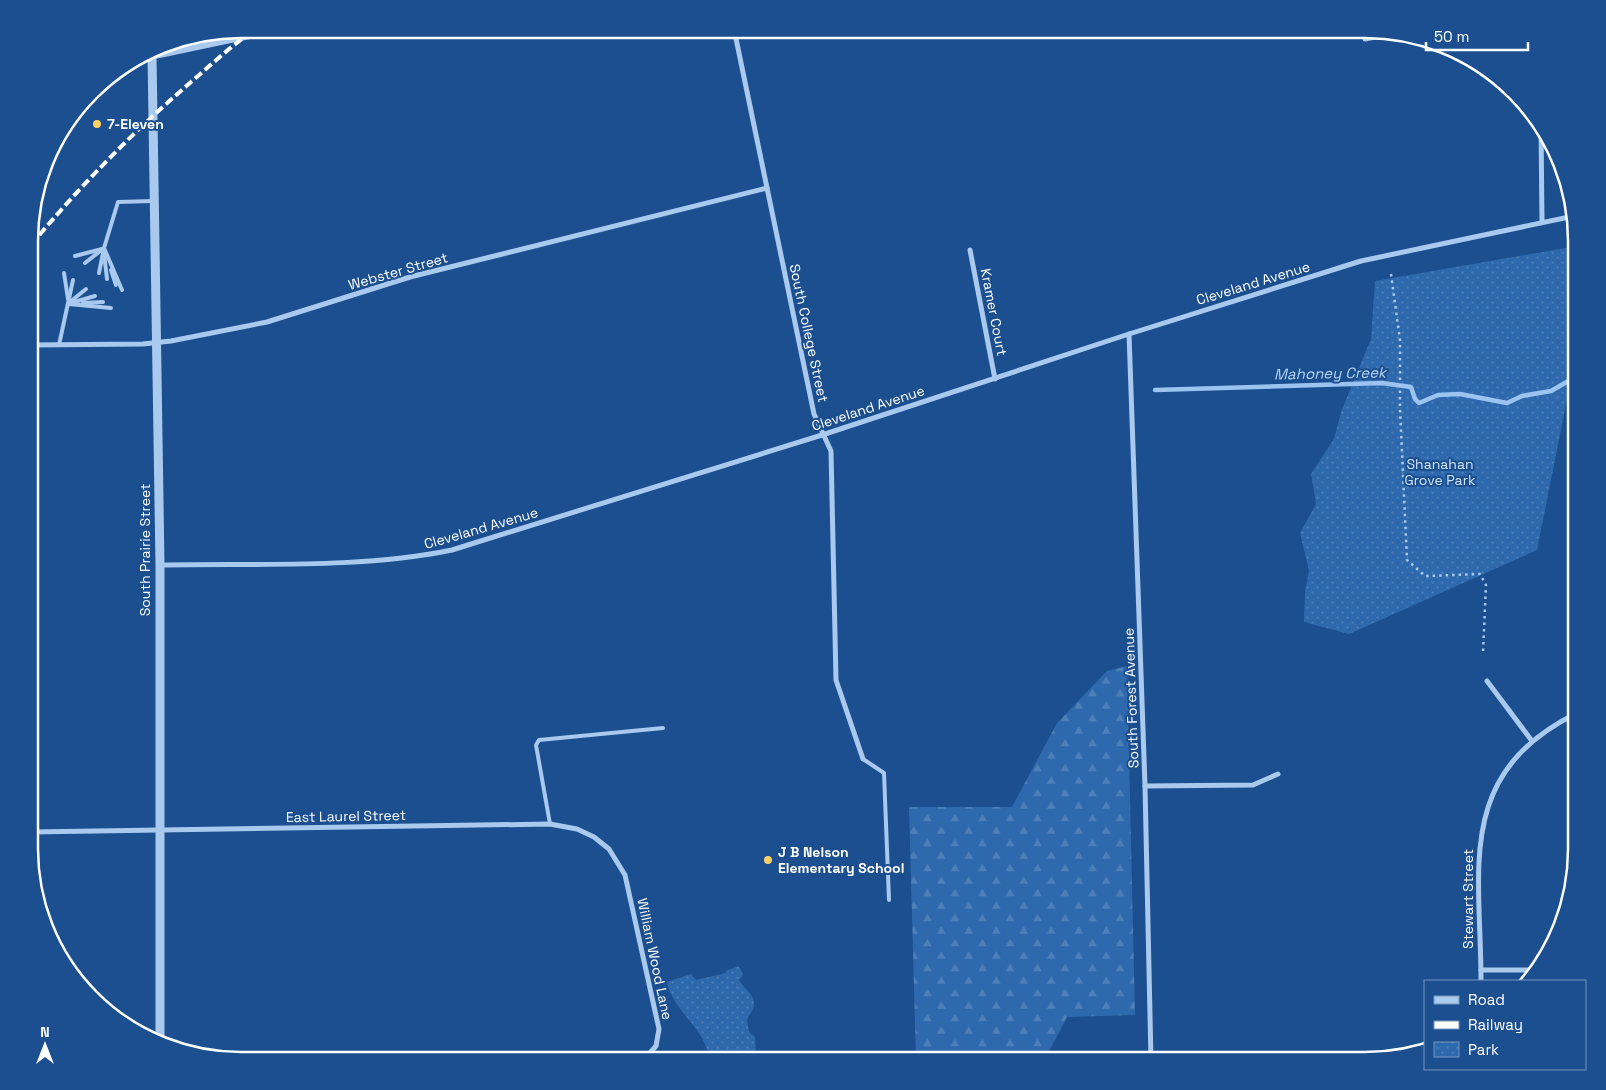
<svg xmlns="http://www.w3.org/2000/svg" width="1606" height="1090" viewBox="0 0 1606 1090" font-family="'Space Grotesk',sans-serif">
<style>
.forest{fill:url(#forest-firs)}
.park{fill:url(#park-dots)}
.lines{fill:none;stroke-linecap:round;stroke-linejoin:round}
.stream{stroke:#9cc4f0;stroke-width:4.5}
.path{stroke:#a9c9ee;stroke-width:2.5;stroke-dasharray:2.5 4;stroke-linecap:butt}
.service{stroke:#a9c9ee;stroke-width:4}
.minor{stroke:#a9c9ee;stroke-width:5}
.tertiary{stroke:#a9c9ee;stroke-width:9}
.rail{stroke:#fff;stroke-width:4;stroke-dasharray:9 4;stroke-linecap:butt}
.poi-dot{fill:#ffd166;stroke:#1b4f8f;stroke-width:2}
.labels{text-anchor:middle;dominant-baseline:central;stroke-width:4;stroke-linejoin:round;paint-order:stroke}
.poi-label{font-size:14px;font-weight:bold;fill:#fff;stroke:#1b4f8f;text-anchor:start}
.street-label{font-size:14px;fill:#fff;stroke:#1b4f8f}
.park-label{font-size:14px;fill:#cfe3fa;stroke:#1b4f8f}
.water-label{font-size:15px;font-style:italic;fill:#b5d3f5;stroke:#1b4f8f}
.rim{fill:none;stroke:#fff;stroke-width:2.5}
</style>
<defs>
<pattern id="forest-firs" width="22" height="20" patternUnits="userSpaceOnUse" patternTransform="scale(1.25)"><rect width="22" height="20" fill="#2e69ad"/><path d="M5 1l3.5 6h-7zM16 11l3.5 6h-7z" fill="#4d80b9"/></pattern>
<pattern id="park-dots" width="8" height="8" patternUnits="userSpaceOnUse" patternTransform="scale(1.25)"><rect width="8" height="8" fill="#2e69ad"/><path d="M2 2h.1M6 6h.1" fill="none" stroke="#4d80b9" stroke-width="1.8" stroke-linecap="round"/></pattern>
</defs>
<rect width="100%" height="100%" fill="#1b4f8f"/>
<!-- forest -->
<polygon class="forest" points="1127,666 1135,1015 1067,1017 1044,1061 916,1061 909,807 1012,807 1057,723 1107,671"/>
<!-- park -->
<g class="park">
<polygon points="1577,246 1577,373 1571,379 1537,550 1349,634 1304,622 1305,591 1309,571 1300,533 1316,504 1311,474 1334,439 1341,412 1371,339 1375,281"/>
<path d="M 739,966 L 743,975 L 739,980 C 744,990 758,995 753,1009 C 752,1013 748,1015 747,1020 L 749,1032 L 755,1037 L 756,1052 L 709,1057 C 704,1027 673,1011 667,982 L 691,974 L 696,980 L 726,973 L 726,971 Z"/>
</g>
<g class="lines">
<!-- stream -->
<polyline class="stream" points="1155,390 1382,383 1411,387 1415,399 1419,403 1438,395 1460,394 1507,403 1522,396 1551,391 1577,376"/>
<!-- path -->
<polyline class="path" points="1391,274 1400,340 1400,409 1407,560 1425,576 1480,574 1486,585 1483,653"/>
<!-- service -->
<g class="service">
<polyline points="104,248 122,290"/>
<polyline points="104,253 107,279"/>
<polyline points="75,256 102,249"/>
<polyline points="85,263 104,248 118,202 153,201"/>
<polyline points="111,270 116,285"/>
<polyline points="64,273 68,299"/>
<polyline points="99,273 103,253"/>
<polyline points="70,302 86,289"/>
<polyline points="71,303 95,296"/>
<polyline points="83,303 103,302"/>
<polyline points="69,304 111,308"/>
<polyline points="59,345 73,280"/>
<polyline points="863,759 884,773 889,900"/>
<polyline points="550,824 536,745 539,740 663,728"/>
</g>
<!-- minor -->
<g class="minor">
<polyline points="734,29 814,414 831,451 836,680 863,759"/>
<polyline points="1365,39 1396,33"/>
<polyline points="1541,126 1542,222"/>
<polyline points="970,250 995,379"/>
<polyline points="1129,334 1145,786 1151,1061"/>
<polyline points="31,345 143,344 171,341 267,322 410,277 767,188"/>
<path d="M 160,565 C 255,563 360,569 452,550 L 822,435 L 1129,334 L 1361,261 L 1574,216"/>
<polyline points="1487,681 1532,741"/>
<polyline points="1145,786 1253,785 1278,774"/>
<polyline points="31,832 550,824 577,829 594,837 609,849 625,875 659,1029 656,1046 643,1061"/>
<polyline points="1481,970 1538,970"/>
<path d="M 1481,981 C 1481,869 1454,774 1577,713"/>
</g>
<!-- tertiary -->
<g class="tertiary">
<polyline points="152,55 160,565 160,1043"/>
<polyline points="142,56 152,55 276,29"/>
</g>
<!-- rail -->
<path class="rail" d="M 31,245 C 80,186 133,132 191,82 C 212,64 233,44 256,29"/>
</g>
<!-- markers -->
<g class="poi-dot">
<circle cx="97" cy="124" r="5"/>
<circle cx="768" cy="860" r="5"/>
</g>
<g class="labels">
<!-- poi labels -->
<g class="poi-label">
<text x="107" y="124">7-Eleven</text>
<text x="778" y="852">J B Nelson<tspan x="778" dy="16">Elementary School</tspan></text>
</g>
<!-- street labels -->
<g class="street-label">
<text transform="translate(398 271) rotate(-16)">Webster Street</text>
<text transform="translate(1253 283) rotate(-17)">Cleveland Avenue</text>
<text transform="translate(994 312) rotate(79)">Kramer Court</text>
<text transform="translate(809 333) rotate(78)">South College Street</text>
<text transform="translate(868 408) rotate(-18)">Cleveland Avenue</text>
<text transform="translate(481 528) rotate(-16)">Cleveland Avenue</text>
<text transform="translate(145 550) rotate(-90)">South Prairie Street</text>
<text transform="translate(1131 698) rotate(-92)">South Forest Avenue</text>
<text transform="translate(346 816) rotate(-1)">East Laurel Street</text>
<text transform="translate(1468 899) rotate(-90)">Stewart Street</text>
<text transform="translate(655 959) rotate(78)">William Wood Lane</text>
</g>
<!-- park labels -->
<g class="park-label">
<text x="1440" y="464">Shanahan<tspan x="1440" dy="16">Grove Park</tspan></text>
</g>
<!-- water labels -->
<g class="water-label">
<text transform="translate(1330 373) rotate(-1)">Mahoney Creek</text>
</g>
</g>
<!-- crop -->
<path d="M0 0H1606V1090H0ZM241 38H1365A203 203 0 0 1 1568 241V849A203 203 0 0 1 1365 1052H241A203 203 0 0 1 38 849V241A203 203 0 0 1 241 38Z" fill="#1b4f8f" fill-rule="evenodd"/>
<path class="rim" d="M241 38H1365A203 203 0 0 1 1568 241V849A203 203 0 0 1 1365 1052H241A203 203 0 0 1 38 849V241A203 203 0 0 1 241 38Z"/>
<!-- legend -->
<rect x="1424" y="980" width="162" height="90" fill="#1b4f8f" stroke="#7695bc"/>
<rect x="1434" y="996" width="25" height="8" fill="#a9c9ee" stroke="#7695bc"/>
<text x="1468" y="1005" font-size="15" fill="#ffffff">Road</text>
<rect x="1434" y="1021" width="25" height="8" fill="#ffffff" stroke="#7695bc"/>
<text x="1468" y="1030" font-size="15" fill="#ffffff">Railway</text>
<rect x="1434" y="1042" width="25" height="15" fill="url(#park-dots)" stroke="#7695bc"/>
<text x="1468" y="1055" font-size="15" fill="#ffffff">Park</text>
<!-- north arrow -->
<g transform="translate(45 1045)" stroke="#1b4f8f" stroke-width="4" paint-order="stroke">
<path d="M0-4L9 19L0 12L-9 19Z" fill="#ffffff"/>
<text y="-8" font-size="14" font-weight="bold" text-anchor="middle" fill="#ffffff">N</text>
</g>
<!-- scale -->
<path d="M1426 42v8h102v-8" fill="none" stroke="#ffffff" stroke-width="2.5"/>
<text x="1434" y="42" font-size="15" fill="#ffffff" stroke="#1b4f8f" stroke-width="4" paint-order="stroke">50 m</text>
</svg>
